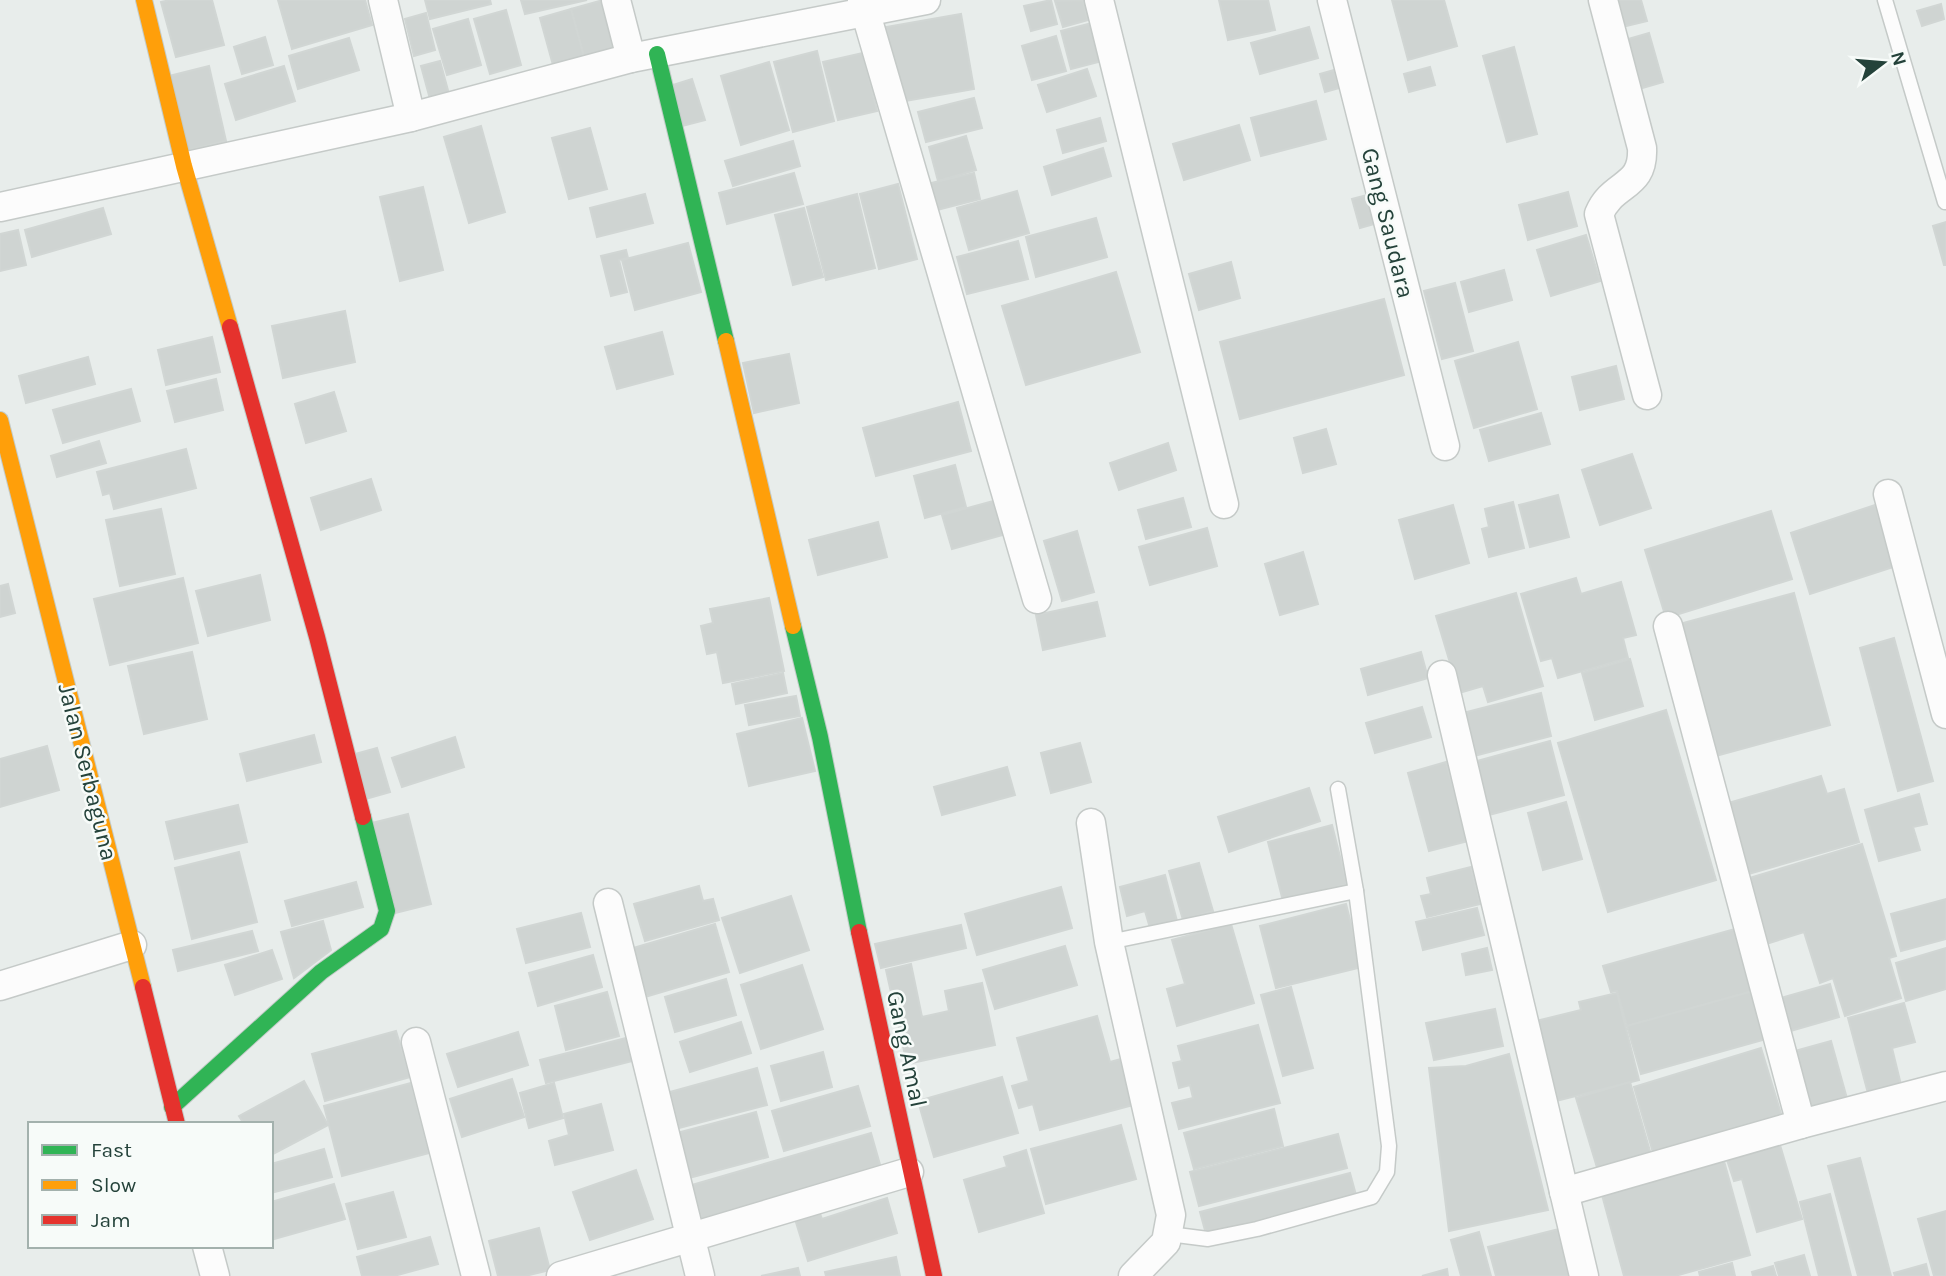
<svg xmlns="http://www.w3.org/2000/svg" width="1946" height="1276" viewBox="0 0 1946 1276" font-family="Karla,sans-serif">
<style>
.building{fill:#cfd4d2;stroke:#d1d6d4;stroke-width:2}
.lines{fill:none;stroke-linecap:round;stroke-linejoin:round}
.lane-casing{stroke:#c5cac8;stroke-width:17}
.street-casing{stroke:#c5cac8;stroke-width:31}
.fast-casing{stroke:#c3cbc8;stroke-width:18}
.slow-casing{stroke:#c3cbc8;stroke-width:18}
.jam-casing{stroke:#c3cbc8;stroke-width:18}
.lane{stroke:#fcfcfc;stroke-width:14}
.street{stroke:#fcfcfc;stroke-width:28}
.fast{stroke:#30b455;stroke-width:16}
.slow{stroke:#ff9f0a;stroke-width:16}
.jam{stroke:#e5322d;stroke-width:16}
.labels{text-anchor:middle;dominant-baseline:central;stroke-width:5;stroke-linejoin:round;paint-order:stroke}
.street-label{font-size:24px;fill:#24423a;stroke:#f7fbf9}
</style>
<rect width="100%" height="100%" fill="#e8edeb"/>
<!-- building -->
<g class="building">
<polygon points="170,0 212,0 224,45 176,57 161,2"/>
<polygon points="278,0 365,0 372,25 292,49"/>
<polygon points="425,0 490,0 491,4 430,19"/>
<polygon points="521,0 587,0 525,14"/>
<polygon points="603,0 616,48 584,57 571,9"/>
<polygon points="1051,0 1057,24 1031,31 1024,6"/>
<polygon points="1083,0 1088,20 1063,27 1055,1"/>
<polygon points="1219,0 1268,0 1275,30 1228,40"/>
<polygon points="1392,0 1444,0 1457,46 1408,60"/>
<polygon points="1615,0 1641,0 1647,21 1622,27"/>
<polygon points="1941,4 1944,19 1922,26 1917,11"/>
<polygon points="571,9 584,57 553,65 540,18"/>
<polygon points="506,10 521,65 490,74 474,19"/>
<polygon points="426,13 435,50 414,56 405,19"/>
<polygon points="961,14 974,89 899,102 886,27"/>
<polygon points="468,19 481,65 447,75 433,29"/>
<polygon points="1092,23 1102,61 1071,69 1061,31"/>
<polygon points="1309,27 1318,58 1260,74 1251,43"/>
<polygon points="1649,33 1663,82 1639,89 1625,40"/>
<polygon points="1056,36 1066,71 1032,80 1022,46"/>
<polygon points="265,37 273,65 242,74 234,47"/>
<polygon points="349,38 359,70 298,89 289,56"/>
<polygon points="1514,47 1537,134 1507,142 1483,56"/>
<polygon points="817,51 834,121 793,132 774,62"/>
<polygon points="863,53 877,111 838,120 823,62"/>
<polygon points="440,61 449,94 430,99 421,66"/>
<polygon points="769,62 789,130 741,145 721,76"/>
<polygon points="209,66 226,141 186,151 169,76"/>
<polygon points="284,66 295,101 236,120 225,84"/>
<polygon points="1430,67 1435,85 1409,92 1404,74"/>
<polygon points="1087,69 1096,96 1047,112 1038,85"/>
<polygon points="1334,70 1339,88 1325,92 1320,74"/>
<polygon points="692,79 705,120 682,126 670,86"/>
<polygon points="974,98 982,128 926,142 918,112"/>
<polygon points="1316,101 1326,139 1261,156 1251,118"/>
<polygon points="1100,118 1106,141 1063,153 1057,130"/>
<polygon points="1239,125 1250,160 1184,180 1173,144"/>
<polygon points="481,126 505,212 469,223 444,137"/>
<polygon points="590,128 607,189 569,199 552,138"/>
<polygon points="966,136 976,170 938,181 929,147"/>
<polygon points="793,141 800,166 733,186 725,161"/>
<polygon points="1103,148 1111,176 1052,195 1044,167"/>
<polygon points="794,173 803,204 727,224 719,193"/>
<polygon points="974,173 980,199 933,211 927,184"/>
<polygon points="898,184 917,259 879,269 860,194"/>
<polygon points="423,187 443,270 400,281 380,197"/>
<polygon points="1017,191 1029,233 969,250 957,208"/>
<polygon points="1568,192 1577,226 1528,240 1519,205"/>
<polygon points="645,194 653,223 597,237 590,208"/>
<polygon points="857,194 875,268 826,280 807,207"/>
<polygon points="1367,195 1374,224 1360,228 1352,199"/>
<polygon points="103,208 111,234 32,257 25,230"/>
<polygon points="804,208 823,277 793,285 775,215"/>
<polygon points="1096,218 1107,257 1036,277 1026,237"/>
<polygon points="1946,222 1946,265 1944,265 1933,226"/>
<polygon points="18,230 26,265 0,271 0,234"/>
<polygon points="1586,235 1600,281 1551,296 1537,250"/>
<polygon points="1018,241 1028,279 967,294 957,257"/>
<polygon points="688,243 701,292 635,310 622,260"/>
<polygon points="626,250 628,258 619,260 627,292 611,296 601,256"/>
<polygon points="1231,262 1240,298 1199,310 1189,274"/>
<polygon points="1504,270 1512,300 1469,312 1461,282"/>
<polygon points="1116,272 1140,352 1026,385 1002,306"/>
<polygon points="1455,283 1473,351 1442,359 1424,291"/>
<polygon points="1384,299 1404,375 1240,419 1220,342"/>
<polygon points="345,311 355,362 283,378 272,326"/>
<polygon points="662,332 673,374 617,389 605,347"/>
<polygon points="212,337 220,372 166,385 158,350"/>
<polygon points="1518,342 1537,409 1474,428 1455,361"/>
<polygon points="789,354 799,403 754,413 743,363"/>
<polygon points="88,357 95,384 26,403 19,376"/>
<polygon points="1616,366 1624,399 1580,410 1572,377"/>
<polygon points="216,379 223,410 175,422 167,391"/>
<polygon points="131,389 140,421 63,443 53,410"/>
<polygon points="334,392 346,431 306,443 295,404"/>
<polygon points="958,402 971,451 876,476 863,428"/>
<polygon points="1541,413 1550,444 1489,461 1480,430"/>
<polygon points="1326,429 1336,464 1303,473 1294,438"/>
<polygon points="99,441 106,463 57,477 51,456"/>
<polygon points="1168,443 1176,470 1119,490 1110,463"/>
<polygon points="186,449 196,488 114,509 110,493 103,495 97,472"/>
<polygon points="1632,454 1651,508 1600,525 1582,470"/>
<polygon points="955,465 966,507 925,518 914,476"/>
<polygon points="371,479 381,510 321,530 311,498"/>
<polygon points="1558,495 1569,537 1530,547 1519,505"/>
<polygon points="1183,498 1191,527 1146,539 1138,510"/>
<polygon points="997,500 1006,534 952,549 942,515"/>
<polygon points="1513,502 1524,548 1489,557 1482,529 1489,527 1485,509"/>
<polygon points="1453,505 1469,563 1415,579 1399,520"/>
<polygon points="1875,505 1896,566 1810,594 1791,533"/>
<polygon points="161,509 175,574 120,586 106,520"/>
<polygon points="1771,511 1792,579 1666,618 1645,550"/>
<polygon points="878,522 887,557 818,575 809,540"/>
<polygon points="1207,528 1217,566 1150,585 1139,547"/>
<polygon points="1077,531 1094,592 1062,601 1044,541"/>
<polygon points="1303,552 1318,604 1280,615 1265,564"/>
<polygon points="260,575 270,620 208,636 196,591"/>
<polygon points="183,578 198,643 110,665 94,599"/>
<polygon points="1576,578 1581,594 1621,582 1636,635 1623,638 1628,658 1558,678 1552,658 1541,661 1521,594"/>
<polygon points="8,584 15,613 0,617 0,586"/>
<polygon points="1516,593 1543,686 1488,702 1483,686 1459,693 1436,616"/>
<polygon points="1794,593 1830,725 1712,757 1676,625"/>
<polygon points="769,598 784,671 723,683 717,652 707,654 701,626 713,623 710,609"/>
<polygon points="1097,602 1105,636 1043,650 1036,615"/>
<polygon points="1894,638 1933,781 1898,791 1860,648"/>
<polygon points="192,652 207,719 144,734 128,666"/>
<polygon points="1421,652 1428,678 1368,695 1361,669"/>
<polygon points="1630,659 1643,706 1595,720 1582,673"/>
<polygon points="783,673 787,693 736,704 732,684"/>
<polygon points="1541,693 1551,736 1474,756 1463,713"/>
<polygon points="796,696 800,716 749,725 745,705"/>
<polygon points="1422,707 1431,737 1375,753 1366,723"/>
<polygon points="1666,710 1716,880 1608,912 1558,743"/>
<polygon points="802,718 815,771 749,786 737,734"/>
<polygon points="314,735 321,762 247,781 240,754"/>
<polygon points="455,737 464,767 402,787 392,758"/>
<polygon points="1550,741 1564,795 1485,816 1470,763"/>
<polygon points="1080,743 1091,782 1051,793 1041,753"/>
<polygon points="47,746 59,790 0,807 0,759"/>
<polygon points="377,748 390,792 362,800 348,756"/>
<polygon points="1446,762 1468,841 1429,851 1408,773"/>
<polygon points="1007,767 1015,795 942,815 934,787"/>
<polygon points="1821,776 1827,794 1844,789 1859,842 1745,875 1725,804"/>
<polygon points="1309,788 1320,821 1229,852 1218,817"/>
<polygon points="1919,794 1927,824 1913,827 1920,850 1879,861 1865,810"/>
<polygon points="1566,802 1582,859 1543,870 1528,813"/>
<polygon points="238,805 247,842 175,859 166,822"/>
<polygon points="408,814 431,904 395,913 372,823"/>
<polygon points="1332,825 1347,884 1283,901 1268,842"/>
<polygon points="1862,844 1896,956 1889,958 1901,998 1845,1016 1833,978 1820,983 1804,932 1763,945 1743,880"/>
<polygon points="239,852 257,922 192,939 175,868"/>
<polygon points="1199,863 1213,911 1183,920 1169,871"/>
<polygon points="1471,867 1480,904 1427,917 1421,896 1431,894 1427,878"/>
<polygon points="1165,875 1177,921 1150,928 1145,911 1127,916 1120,887"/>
<polygon points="356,882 363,907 292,926 285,901"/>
<polygon points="699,886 703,901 713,899 719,920 645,941 634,904"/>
<polygon points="1061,887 1072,928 977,955 965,914"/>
<polygon points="791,896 809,950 740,973 722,918"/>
<polygon points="1946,899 1946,939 1901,951 1891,914"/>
<polygon points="1346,904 1362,967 1276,988 1260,926"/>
<polygon points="1477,908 1484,935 1423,950 1416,922"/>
<polygon points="581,913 590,947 526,963 517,929"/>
<polygon points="323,921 331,950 294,978 281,932"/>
<polygon points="715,924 729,972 645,997 630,949"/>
<polygon points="1231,924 1254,1003 1177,1026 1167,989 1185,984 1172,940"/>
<polygon points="961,925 966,948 881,968 875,944"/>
<polygon points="1735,929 1753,991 1627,1026 1617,991 1611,992 1603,966"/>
<polygon points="252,931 258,951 178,971 173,950"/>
<polygon points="1065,946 1077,985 995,1009 983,970"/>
<polygon points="1487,948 1492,970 1466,975 1462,954"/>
<polygon points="1946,948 1946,989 1906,1001 1896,963"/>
<polygon points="272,950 282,979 235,995 225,965"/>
<polygon points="593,955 602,987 538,1006 529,973"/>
<polygon points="911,964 922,1017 949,1011 945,991 982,983 995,1045 907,1064 886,970"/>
<polygon points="802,965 823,1029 761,1049 741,985"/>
<polygon points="726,979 736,1015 675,1032 665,997"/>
<polygon points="1830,984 1839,1017 1787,1032 1777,999"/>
<polygon points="1291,987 1313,1068 1283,1076 1261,995"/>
<polygon points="1753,991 1766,1039 1641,1074 1627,1026"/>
<polygon points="607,992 619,1036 566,1050 555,1006"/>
<polygon points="1617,993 1639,1080 1552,1102 1532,1022 1581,1010 1579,1002"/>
<polygon points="1904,1003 1915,1042 1892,1048 1902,1089 1869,1097 1848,1018"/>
<polygon points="1495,1009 1503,1046 1434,1060 1426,1023"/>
<polygon points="1097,1016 1110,1062 1121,1059 1133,1105 1040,1130 1033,1104 1019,1108 1012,1086 1029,1081 1017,1038"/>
<polygon points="741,1022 751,1053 690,1072 680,1042"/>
<polygon points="1258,1025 1280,1103 1179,1129 1172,1103 1193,1098 1190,1085 1179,1088 1173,1063 1182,1061 1178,1046"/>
<polygon points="396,1031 410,1077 325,1101 312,1054"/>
<polygon points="518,1032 528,1065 458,1087 447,1054"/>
<polygon points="630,1037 636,1060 546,1083 540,1060"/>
<polygon points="1831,1041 1848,1102 1812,1113 1795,1051"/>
<polygon points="1761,1048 1782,1117 1654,1156 1634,1087"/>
<polygon points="823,1052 832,1087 781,1101 771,1066"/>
<polygon points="1509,1054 1548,1210 1449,1231 1429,1068 1466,1066"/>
<polygon points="757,1068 767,1105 679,1128 670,1092"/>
<polygon points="1002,1077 1018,1133 934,1157 918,1101"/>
<polygon points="512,1079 524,1117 462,1137 450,1099"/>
<polygon points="304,1081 328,1125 271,1155 271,1124 244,1124 239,1116"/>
<polygon points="1630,1082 1652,1158 1599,1174 1576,1098"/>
<polygon points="411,1083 429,1153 342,1176 324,1106"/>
<polygon points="554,1083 563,1118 529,1128 520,1093"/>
<polygon points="858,1086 870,1126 784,1151 772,1111"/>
<polygon points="601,1104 613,1150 555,1165 549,1141 569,1135 564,1114"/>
<polygon points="1274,1109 1283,1146 1194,1169 1184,1133"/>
<polygon points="756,1112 768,1157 689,1178 677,1133"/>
<polygon points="1121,1125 1136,1179 1046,1204 1031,1149"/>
<polygon points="871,1133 883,1175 704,1227 692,1185"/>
<polygon points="1338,1134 1347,1168 1199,1206 1190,1172"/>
<polygon points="1780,1145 1802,1219 1757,1232 1742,1179 1734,1181 1727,1160"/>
<polygon points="324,1149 332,1177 271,1193 271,1164"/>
<polygon points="1026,1150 1044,1213 979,1232 964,1180 1007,1167 1004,1157"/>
<polygon points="1860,1158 1891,1276 1858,1276 1828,1166"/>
<polygon points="1724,1161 1750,1255 1675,1276 1624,1276 1602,1195"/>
<polygon points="636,1170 653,1219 590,1240 573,1192"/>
<polygon points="1350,1173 1356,1195 1206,1234 1200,1212"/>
<polygon points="334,1184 345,1219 271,1240 271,1202"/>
<polygon points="393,1192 406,1237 358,1249 346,1204"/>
<polygon points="1830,1194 1851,1276 1819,1276 1800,1202"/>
<polygon points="887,1198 897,1233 808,1261 794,1216 818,1208 822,1219"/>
<polygon points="1946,1211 1946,1276 1934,1276 1918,1219"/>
<polygon points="539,1228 550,1270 525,1276 498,1276 489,1241"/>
<polygon points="1559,1229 1571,1276 1496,1276 1488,1247"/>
<polygon points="1479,1232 1491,1276 1461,1276 1451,1240"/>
<polygon points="430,1237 438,1264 394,1276 362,1276 357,1257"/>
<polygon points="1804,1255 1810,1276 1779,1276 1775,1263"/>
<polygon points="896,1257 900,1276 826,1276 825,1272"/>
<polygon points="1732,1263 1735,1276 1700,1276 1699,1272"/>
<polygon points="1926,1264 1929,1276 1895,1276 1894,1273"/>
<polygon points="1773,1266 1776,1276 1753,1276 1752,1272"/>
<polygon points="798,1268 800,1276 761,1276"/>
<polygon points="1447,1269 1448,1276 1422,1276"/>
</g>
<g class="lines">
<!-- lane casing -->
<g class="lane-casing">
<g id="lane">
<polyline points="1885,0 1945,202"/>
<polyline points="1109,942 1356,891"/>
<polyline points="1169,1234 1208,1239 1257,1229 1372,1197 1387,1172 1389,1146 1356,891 1338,789"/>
</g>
</g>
<!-- street casing -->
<g class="street-casing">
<g id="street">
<polyline points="383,0 411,117"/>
<polyline points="616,0 631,58"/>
<polyline points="862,0 1037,599"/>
<polyline points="1099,0 1224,504"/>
<polyline points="1332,0 1445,446"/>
<path d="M 1603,0 L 1642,148 C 1644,189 1613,181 1599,214 L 1647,395"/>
<polyline points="0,207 411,117 631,58 926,0"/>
<polyline points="1888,494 1946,714"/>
<polyline points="1668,626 1801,1124"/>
<polyline points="1442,675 1584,1276"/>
<polyline points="1091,823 1109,942 1171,1215 1166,1242 1133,1276"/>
<polyline points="608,903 700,1276"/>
<polyline points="0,986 132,945"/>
<polyline points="416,1042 476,1276"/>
<polyline points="1564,1192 1801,1124 1946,1086"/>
<polyline points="207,1246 215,1276"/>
<polyline points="561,1276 909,1172"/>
</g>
</g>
<!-- fast casing -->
<g class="fast-casing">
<g id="fast">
<polyline points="657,54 726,341"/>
<polyline points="793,626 820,737 859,932"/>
<polyline points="172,1107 321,972 381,929 387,911 363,817"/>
</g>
</g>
<!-- slow casing -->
<g class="slow-casing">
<g id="slow">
<polyline points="144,0 184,166 230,327"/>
<polyline points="726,341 793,626"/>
<polyline points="0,420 143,987"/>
</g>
</g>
<!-- jam casing -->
<g class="jam-casing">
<g id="jam">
<polyline points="230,327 317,637 363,817"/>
<polyline points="859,932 934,1276"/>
<polyline points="143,987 177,1124"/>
</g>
</g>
<!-- lane -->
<use href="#lane" class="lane"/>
<!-- street -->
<use href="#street" class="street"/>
<!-- fast -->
<use href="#fast" class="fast"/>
<!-- slow -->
<use href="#slow" class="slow"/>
<!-- jam -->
<use href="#jam" class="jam"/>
</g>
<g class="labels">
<!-- street labels -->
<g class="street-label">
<text transform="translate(1388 223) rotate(76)">Gang Saudara</text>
<text transform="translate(88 772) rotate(76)">Jalan Serbaguna</text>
<text transform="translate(907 1049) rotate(78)">Gang Amal</text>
</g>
</g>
<!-- legend -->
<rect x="28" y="1122" width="245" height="126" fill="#f7fbf9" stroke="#a3b1ad" stroke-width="2"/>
<rect x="42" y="1145" width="35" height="10" fill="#30b455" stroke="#a3b1ad" stroke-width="2"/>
<text x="91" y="1157" font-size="21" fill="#24423a">Fast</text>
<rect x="42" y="1180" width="35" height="10" fill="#ff9f0a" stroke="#a3b1ad" stroke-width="2"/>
<text x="91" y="1192" font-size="21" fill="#24423a">Slow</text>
<rect x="42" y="1215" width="35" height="10" fill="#e5322d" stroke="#a3b1ad" stroke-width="2"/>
<text x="91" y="1227" font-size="21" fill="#24423a">Jam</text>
<!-- north arrow -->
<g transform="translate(1883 63) rotate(74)" stroke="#f7fbf9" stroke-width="5" paint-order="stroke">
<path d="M0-5L12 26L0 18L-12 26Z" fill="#24423a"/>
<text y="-10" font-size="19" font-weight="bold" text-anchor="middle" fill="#24423a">N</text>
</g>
</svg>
